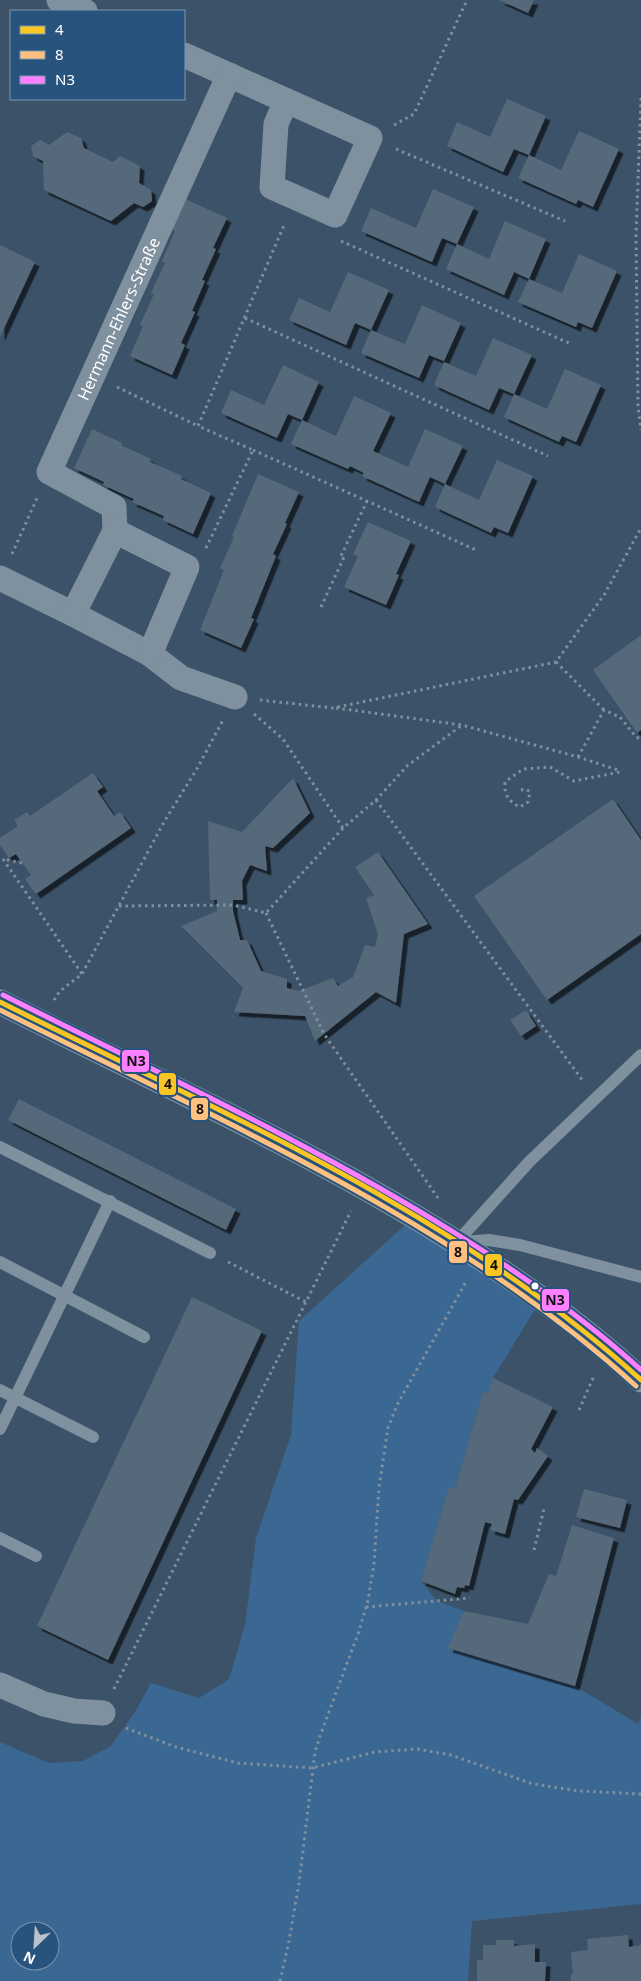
<svg xmlns="http://www.w3.org/2000/svg" width="641" height="1981" viewBox="0 0 641 1981" font-family="'Noto Sans',sans-serif">
<style>
.green{fill:#3b6893;fill-rule:evenodd}
.building{fill:#56697a;filter:url(#shadow)}
.lines{fill:none;stroke-linecap:round;stroke-linejoin:round}
.path{stroke:#7f909f;stroke-width:3;stroke-dasharray:2.5 4;stroke-linecap:butt}
.service{stroke:#7f909f;stroke-width:12}
.minor{stroke:#7f909f;stroke-width:25}
.bus-1-casing{stroke:#27537c;stroke-width:9}
.bus-2-casing{stroke:#27537c;stroke-width:9}
.bus-3-casing{stroke:#27537c;stroke-width:9}
.bus-1{stroke:#f9c623;stroke-width:5}
.bus-2{stroke:#ffc080;stroke-width:5}
.bus-3{stroke:#ff80ff;stroke-width:5}
.bus-dot{fill:#fff;stroke:#27537c;stroke-width:2}
.labels{text-anchor:middle;dominant-baseline:central;stroke-width:4.5;stroke-linejoin:round;paint-order:stroke}
.street-label{font-size:16px;fill:#fff;stroke:#27537c}
.line-badge{stroke:#27537c;stroke-width:2}
.pale-badge-label{font-size:14px;text-anchor:middle;font-weight:bold;fill:#111}
</style>
<defs>
<filter id="shadow"><feDropShadow dx="4.5" dy="4.5" stdDeviation="0" flood-color="#0009"/></filter>
</defs>
<rect width="100%" height="100%" fill="#3b5268"/>
<!-- green -->
<path class="green" d="M 415,1216 L 542,1298 L 493,1378 L 488,1393 L 483,1392 L 455,1489 L 449,1488 L 421,1581 L 437,1601 L 464,1611 L 449,1648 L 575,1686 L 638,1724 L 641,1717 L 641,1904 L 472,1921 L 468,1981 L 0,1981 L 0,1742 L 49,1763 L 83,1761 L 111,1746 L 135,1712 L 151,1683 L 199,1698 L 229,1679 L 245,1625 L 256,1538 L 291,1435 L 299,1321 ZM 20,1931 L 50,1931 L 50,1961 L 20,1961 Z"/>
<!-- building -->
<g class="building">
<polygon points="499,0 534,0 528,13"/>
<polygon points="507,99 546,116 529,155 561,170 579,131 619,149 593,207 578,200 576,204 518,178 529,155 514,149 503,172 447,146 457,122 490,137"/>
<polygon points="67,132 81,138 84,148 113,162 120,156 140,166 139,183 151,190 152,201 143,207 134,203 111,221 44,190 43,161 33,156 31,146 40,140 49,145"/>
<polygon points="433,189 474,207 457,244 442,238 432,262 361,231 371,208 416,228"/>
<polygon points="185,199 227,218 213,248 216,249 202,280 205,281 192,311 195,312 181,343 185,345 172,375 130,356 143,326 140,325 154,294 151,293 165,263 162,261 175,231 172,229"/>
<polygon points="505,221 546,239 529,279 514,272 504,295 446,269 457,244 489,259"/>
<polygon points="0,245 35,262 0,337"/>
<polygon points="579,254 617,271 592,328 578,322 576,327 518,302 529,279 562,293"/>
<polygon points="348,272 389,290 371,330 405,344 422,305 461,323 444,361 429,355 419,378 361,353 371,330 355,323 346,345 289,320 299,298 330,312"/>
<polygon points="493,338 532,355 514,394 499,388 489,410 434,385 444,362 476,376"/>
<polygon points="283,365 319,382 302,420 288,414 277,438 221,413 231,390 264,405"/>
<polygon points="565,369 601,385 576,442 562,436 559,442 504,417 514,394 547,409"/>
<polygon points="354,396 391,413 373,451 408,467 425,429 463,446 445,484 430,477 419,502 362,476 364,473 350,466 348,469 291,444 302,420 336,436"/>
<polygon points="92,429 122,443 121,445 151,459 150,462 182,476 181,479 211,493 193,534 163,520 164,516 132,502 134,499 103,485 104,482 74,468"/>
<polygon points="497,460 533,476 508,533 494,527 491,533 435,507 445,484 479,500"/>
<polygon points="258,474 299,492 285,523 287,524 273,554 276,556 251,618 254,619 241,648 200,630 224,570 220,568 234,537 232,536"/>
<polygon points="368,522 411,541 396,574 399,575 386,605 344,587 358,556 353,554"/>
<polygon points="641,635 641,730 637,733 593,670"/>
<polygon points="93,773 103,787 97,791 114,816 120,812 131,828 36,894 25,879 31,875 16,854 9,858 0,845 0,838 18,826 14,820 27,812 30,816"/>
<polygon points="293,778 310,813 273,848 265,846 267,871 250,865 242,881 243,900 233,900 233,911 240,940 247,940 261,971 287,979 287,988 299,991 333,978 338,986 353,977 365,945 375,947 378,934 366,898 374,895 355,867 378,852 428,924 404,934 396,1003 376,992 315,1041 305,1016 234,1012 243,988 181,926 217,911 217,900 210,900 208,821 242,832"/>
<polygon points="613,799 641,840 641,934 547,1000 474,896"/>
<polygon points="526,1010 536,1026 521,1036 510,1020"/>
<polygon points="19,1099 236,1209 226,1230 8,1120"/>
<polygon points="192,1297 262,1331 108,1660 37,1626"/>
<polygon points="493,1378 553,1407 531,1449 535,1453 537,1448 548,1456 518,1500 514,1499 505,1534 490,1530 492,1524 485,1522 469,1586 465,1585 464,1588 457,1587 455,1594 421,1581 449,1487 455,1489 483,1392 488,1393"/>
<polygon points="584,1489 627,1500 620,1528 576,1517"/>
<polygon points="572,1525 614,1538 575,1686 448,1648 464,1611 528,1624 549,1574 556,1576"/>
<polygon points="628,1935 629,1947 641,1945 641,1981 571,1981 571,1974 573,1974 571,1952 588,1950 587,1939"/>
<polygon points="496,1940 514,1940 514,1946 535,1944 535,1962 546,1962 545,1981 477,1981 477,1960 483,1960 483,1945 496,1945"/>
</g>
<g class="lines">
<!-- path -->
<g class="path">
<polyline points="641,98 636,236 638,406 641,430"/>
<polyline points="394,125 414,114 467,0"/>
<polyline points="396,149 565,221"/>
<polyline points="341,241 571,344"/>
<polyline points="245,318 548,456"/>
<polyline points="117,387 198,426"/>
<polyline points="253,450 476,550"/>
<polyline points="206,548 253,450 198,426 285,223"/>
<polyline points="12,554 38,496"/>
<polyline points="321,607 344,557 341,556 367,501"/>
<polyline points="556,662 604,710"/>
<polyline points="260,700 333,708 556,662 604,595 641,528"/>
<polyline points="336,708 462,725 578,757 621,771"/>
<polyline points="254,714 283,739 343,828"/>
<polyline points="578,757 604,710 620,717 636,737 641,739"/>
<path d="M 521,790 L 526,789 L 530,792 L 528,802 L 520,807 C 509,802 504,795 505,782 L 523,769 L 550,767 L 574,781 L 620,772"/>
<polyline points="376,800 583,1081"/>
<polyline points="22,863 3,859 82,974"/>
<polyline points="119,906 233,905 266,913 343,828 376,800 407,766 462,725"/>
<polyline points="266,913 324,1034 438,1198"/>
<polyline points="54,1000 60,991 82,974 164,822 198,767 223,720"/>
<polyline points="228,1262 306,1302"/>
<polyline points="579,1410 594,1376"/>
<polyline points="534,1550 544,1509"/>
<polyline points="366,1607 470,1598"/>
<polyline points="114,1689 351,1211"/>
<polyline points="126,1728 176,1747 238,1763 312,1768 375,1752 417,1749 451,1755 530,1783 552,1787 580,1791 641,1794"/>
<polyline points="280,1981 289,1941 299,1883 315,1752 320,1736 359,1631 368,1600 374,1564 379,1487 388,1428 397,1405 467,1280"/>
</g>
<!-- service -->
<g class="service">
<polyline points="0,1147 210,1253"/>
<polyline points="457,1242 529,1162 641,1055"/>
<polyline points="462,1242 489,1240 520,1245 641,1277"/>
<polyline points="0,1262 144,1337"/>
<polyline points="0,1390 93,1437"/>
<polyline points="0,1429 110,1201"/>
<polyline points="0,1538 36,1556"/>
</g>
<!-- minor -->
<g class="minor">
<polyline points="59,0 85,11"/>
<polyline points="184,55 370,138 335,215 272,187 276,124 286,101"/>
<path id="s1" d="M 115,531 L 114,507 L 49,472 L 229,75"/>
<polyline points="0,578 73,614 150,654 181,678 235,697"/>
<polyline points="73,614 115,531 187,567 150,654"/>
<path d="M 0,1002 C 159,1083 323,1155 473,1253 C 533,1291 589,1331 641,1380"/>
<polyline points="0,1685 44,1704 74,1711 103,1713"/>
</g>
<!-- bus-1 casing -->
<g class="bus-1-casing">
<path id="bus-1" d="M 0,1002 C 220,1112 458,1213 641,1380"/>
</g>
<!-- bus-2 casing -->
<g class="bus-2-casing">
<path id="bus-2" d="M 0,1010 C 218,1120 454,1220 636,1386"/>
</g>
<!-- bus-3 casing -->
<g class="bus-3-casing">
<path id="bus-3" d="M 3,995 C 156,1072 311,1143 455,1233 C 521,1274 584,1318 641,1370"/>
</g>
<!-- bus-1 -->
<use href="#bus-1" class="bus-1"/>
<!-- bus-2 -->
<use href="#bus-2" class="bus-2"/>
<!-- bus-3 -->
<use href="#bus-3" class="bus-3"/>
</g>
<!-- markers -->
<circle class="bus-dot" cx="535" cy="1286" r="4.5"/>
<g class="labels">
<!-- street labels -->
<g class="street-label">
<text stroke="none"><textPath href="#s1" startOffset="266">Hermann-Ehlers-Straße</textPath></text>
</g>
</g>
<g class="line-badge">
<rect x="121" y="1049" width="29" height="24" rx="5" fill="#ff80ff"/>
<rect x="158" y="1072" width="19" height="24" rx="5" fill="#f9c623"/>
<rect x="190" y="1097" width="19" height="24" rx="5" fill="#ffc080"/>
<rect x="448" y="1240" width="20" height="24" rx="5" fill="#ffc080"/>
<rect x="484" y="1253" width="19" height="24" rx="5" fill="#f9c623"/>
<rect x="541" y="1288" width="29" height="24" rx="5" fill="#ff80ff"/>
</g>
<g class="pale-badge-label">
<text x="136" y="1066">N3</text>
<text x="168" y="1089">4</text>
<text x="200" y="1114">8</text>
<text x="458" y="1257">8</text>
<text x="494" y="1270">4</text>
<text x="555" y="1305">N3</text>
</g>
<!-- legend -->
<rect x="10" y="10" width="175" height="90" fill="#27537c" stroke="#7d98b0"/>
<rect x="20" y="26" width="25" height="8" fill="#f9c623" stroke="#7d98b0"/>
<text x="55" y="35" font-size="15" fill="#ffffff">4</text>
<rect x="20" y="51" width="25" height="8" fill="#ffc080" stroke="#7d98b0"/>
<text x="55" y="60" font-size="15" fill="#ffffff">8</text>
<rect x="20" y="76" width="25" height="8" fill="#ff80ff" stroke="#7d98b0"/>
<text x="55" y="85" font-size="15" fill="#ffffff">N3</text>
<!-- north arrow -->
<g transform="translate(35 1946) rotate(205)"><circle r="24" fill="#27537c" stroke="#7d98b0"/>
<path d="M0-4L9 19L0 12L-9 19Z" fill="#bac2ca"/>
<text y="-8" font-size="14" font-weight="bold" text-anchor="middle" fill="#ffffff">N</text>
</g>
</svg>
